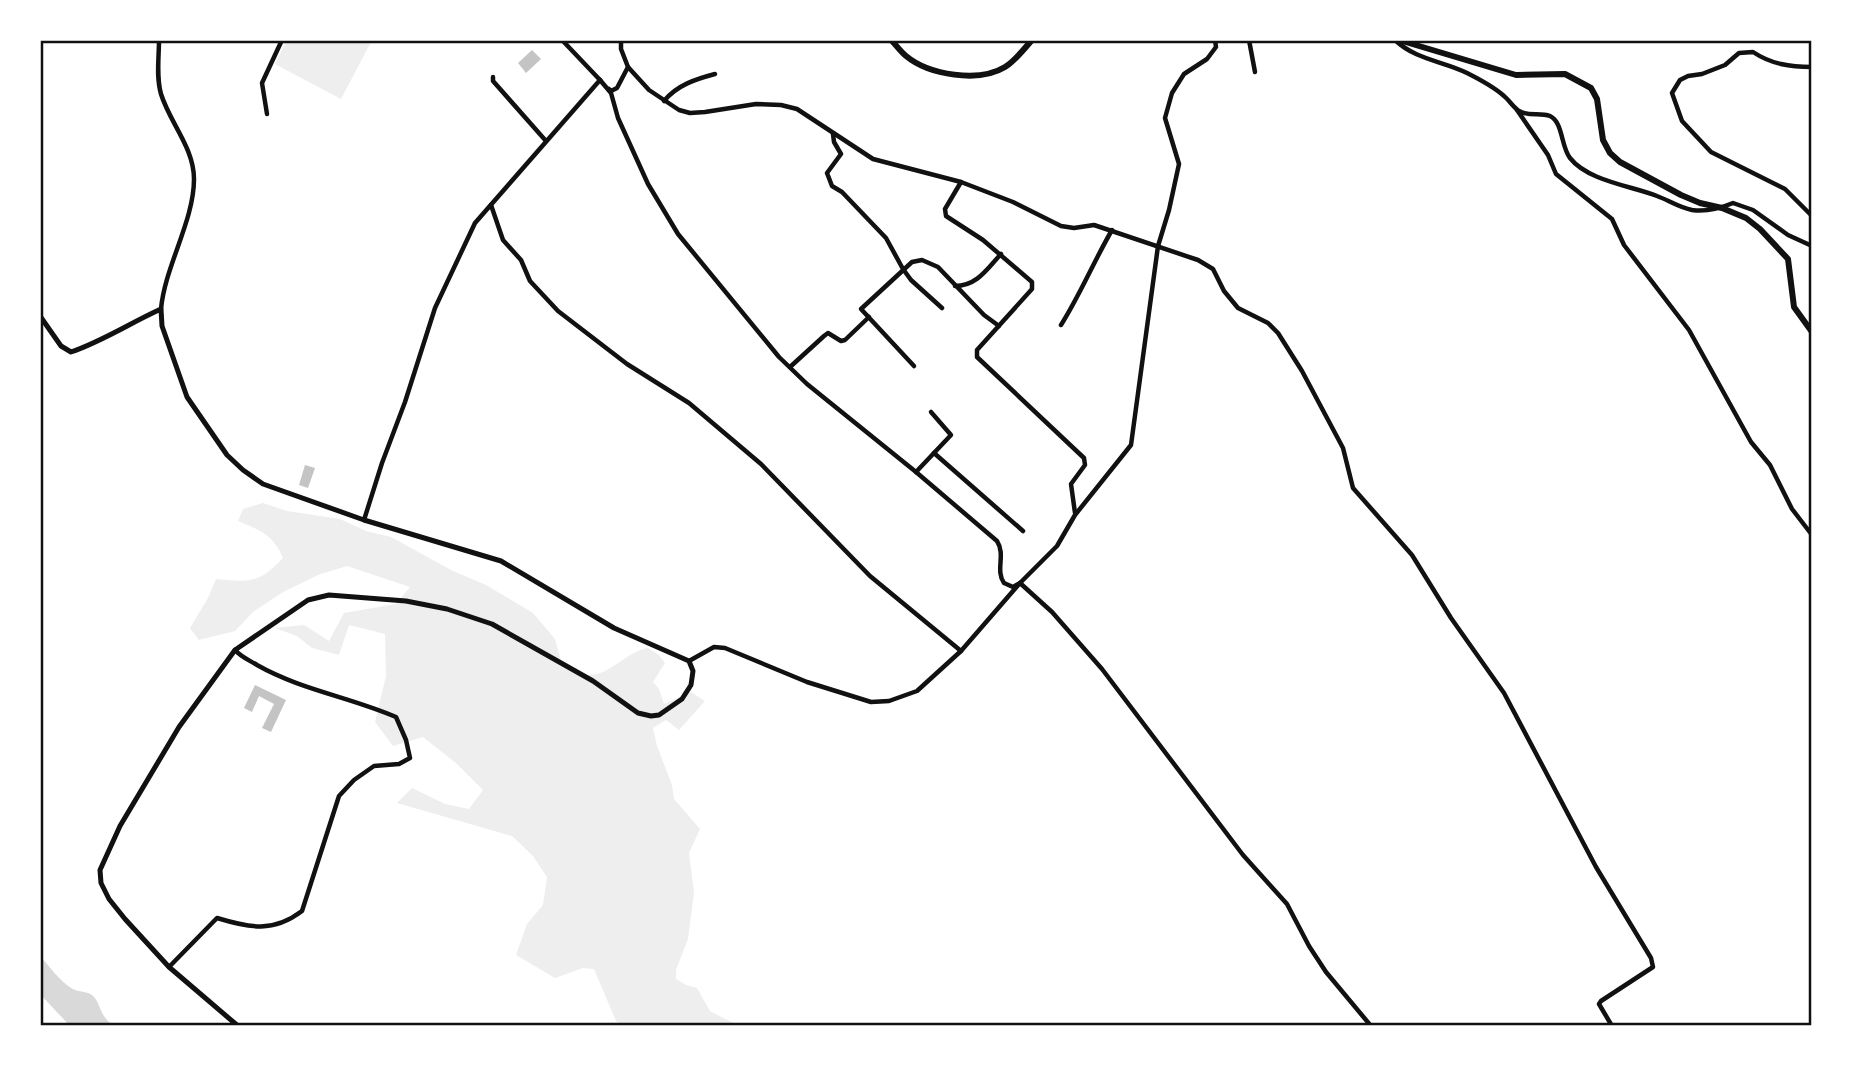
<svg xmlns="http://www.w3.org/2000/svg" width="1852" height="1066" viewBox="0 0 1852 1066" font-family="'Asap Condensed',sans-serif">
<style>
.green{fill:#eee}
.water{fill:#d9d9d9}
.building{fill:#c4c4c4}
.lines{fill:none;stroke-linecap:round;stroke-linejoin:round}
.minor{stroke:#111;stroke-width:4.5}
.tertiary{stroke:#111;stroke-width:5}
.primary{stroke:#111;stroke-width:6}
.neatline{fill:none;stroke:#111;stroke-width:2.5}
</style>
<rect width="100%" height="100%" fill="#fff"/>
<!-- green -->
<g class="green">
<polygon points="287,40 372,40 341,99 275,64"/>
<path d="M 263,503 L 287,511 L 340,519 L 366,531 L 391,537 L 453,571 L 486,585 L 533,613 L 555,639 L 561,661 C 567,665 574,671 580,673 C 605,683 623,652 648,648 L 659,655 L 665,663 L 653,682 L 659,689 L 664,704 L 691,692 L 705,701 L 679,730 L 666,720 L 653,728 L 657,746 L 672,785 L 674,799 L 700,829 L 689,853 L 694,893 L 688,939 L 676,970 L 676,979 L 686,985 L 697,988 L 710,1011 L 739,1026 L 622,1026 L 616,1021 L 594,969 L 583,968 L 555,978 L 516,955 L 527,924 L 543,905 L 547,877 L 533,856 L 512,836 L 397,803 L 412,788 L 445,804 L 469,809 L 483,790 L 457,764 L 423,737 L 393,746 L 375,722 L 386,676 L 385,634 L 349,625 L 339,655 L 312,648 L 297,636 L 275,628 L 304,625 L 329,641 L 344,613 L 396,604 L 410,587 L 347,566 L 318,575 L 283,592 L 253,612 L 235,631 L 199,640 L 190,628 L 208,598 L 216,579 C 251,582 258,584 283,558 C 273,535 260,530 238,521 L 243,509 Z"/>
</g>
<!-- water -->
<path class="water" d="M 40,956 C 50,967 59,980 71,988 C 77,992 86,991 92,995 C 102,1004 98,1015 114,1026 L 70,1026 L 40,994 Z"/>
<!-- building -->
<g class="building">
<polygon points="532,50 541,59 526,73 518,63"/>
<polygon points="305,465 315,468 308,488 299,485"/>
<polygon points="255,685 286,700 271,732 262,728 274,704 259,696 252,712 244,708"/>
</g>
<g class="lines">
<!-- minor -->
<g class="minor">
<path d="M 159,40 C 159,58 156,77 161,94 C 170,123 194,148 194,179 C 194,221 165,266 161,309"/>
<polyline points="562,40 600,80"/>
<polyline points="621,40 621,49 628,67 649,90 679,110 690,113 705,112 756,104 781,105 797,109 873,159 961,182 1013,202 1061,226 1074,228 1094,225 1198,260 1213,269 1224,291 1238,308 1268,323 1278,333 1302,371 1343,448 1353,488 1412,555 1451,618 1504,693 1596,867 1651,958 1653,967 1601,1001 1599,1004 1612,1026"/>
<polyline points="1249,40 1255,72"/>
<path d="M 1395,40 C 1416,60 1443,61 1467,73 C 1479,79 1494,87 1504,96 C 1509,100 1513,107 1519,111 C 1529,117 1540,112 1550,116 C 1563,122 1561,147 1570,158 C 1588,181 1632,186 1657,196 C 1668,200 1680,208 1692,210 C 1706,212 1721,208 1733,203 L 1753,210 L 1788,235 L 1812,246"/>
<path d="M 1812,67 C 1790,67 1771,64 1753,52 L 1739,53 L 1725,65 L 1702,74 L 1688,76 L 1680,80 L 1672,93 L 1682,121 L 1711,152 L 1785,189 L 1812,216"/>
<polyline points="493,77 493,81 546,141"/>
<path d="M 600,80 L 611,93 L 618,118 L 648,184 L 678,234 L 779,357 L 807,384 L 916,472 L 997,541 C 1006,555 995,570 1004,583 L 1013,587 L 1020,583 L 1057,546 L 1075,515 L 1131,445 L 1158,246 L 1169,210 L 1179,164 L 1165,118 L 1172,93 L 1184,74 L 1207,59 L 1216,47 L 1215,40"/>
<polyline points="609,89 611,91 617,88 628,67"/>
<path d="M 664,101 C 677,85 696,79 715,74"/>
<polyline points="1517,110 1548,155 1556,174 1612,219 1624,245 1689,330 1751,442 1770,465 1792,509 1812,535"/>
<polyline points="267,114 262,83 282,40"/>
<polyline points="833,134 834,142 841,154 827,173 832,186 842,192 886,238 903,269 911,280 942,308"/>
<polyline points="961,182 945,209 946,216 983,240 1032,282 1032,289 977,350 977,357 1084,458 1085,465 1071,484 1075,513"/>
<polyline points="491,205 503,240 521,260 530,281 558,311 627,364 689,403 761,464 870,576 961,651"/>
<path d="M 955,286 C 977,286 987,269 1001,254"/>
<path d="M 1061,325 C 1080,295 1094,261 1112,230"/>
<polyline points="914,366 861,309 912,262 922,260 938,267 984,315 999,326"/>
<polyline points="790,367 824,336 828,333 841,341 845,340 869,317"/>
<polyline points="934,453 1023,531"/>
<polyline points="916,472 951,435 931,412"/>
<polyline points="364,520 382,463 405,402 435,308 475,223 600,80"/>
<polyline points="689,661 714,647 725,648 807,682 871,702 889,701 917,691 961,651 1020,583 1052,612 1102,669 1243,855 1287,904 1309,946 1326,972 1371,1026"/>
<path d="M 169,967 L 217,918 C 250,928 273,933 302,911 L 339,796 L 354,780 L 374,766 L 399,764 L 410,758 L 406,740 L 396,717 C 350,697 301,690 257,665 C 249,660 241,657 235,650"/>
</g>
<!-- tertiary -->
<path class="tertiary" d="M 40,316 L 61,346 L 71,352 C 103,341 130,323 161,309 L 162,326 L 187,397 L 227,455 L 243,470 L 263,484 L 364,520 L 501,561 L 614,628 L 689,661 L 693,671 L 691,685 L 682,699 L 659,715 L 651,716 L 638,713 L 593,681 L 492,624 L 447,609 L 406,601 L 329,595 L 308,600 L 235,650 L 179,727 L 120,826 L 100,870 L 101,883 L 109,899 L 125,919 L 169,967 L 238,1026"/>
<!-- primary -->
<g class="primary">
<path d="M 891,40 C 896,45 901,52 906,56 C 929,75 979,83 1005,67 C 1015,61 1024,49 1032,40"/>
<polyline points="1399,40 1516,75 1565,74 1591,88 1597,99 1603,140 1610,153 1620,162 1681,195 1700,203 1722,208 1746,218 1760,229 1788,259 1794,307 1812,332"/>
</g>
</g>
<!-- border -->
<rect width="1852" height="1066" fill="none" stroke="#ffffff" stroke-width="84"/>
<rect x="42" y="42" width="1768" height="982" class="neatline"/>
</svg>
